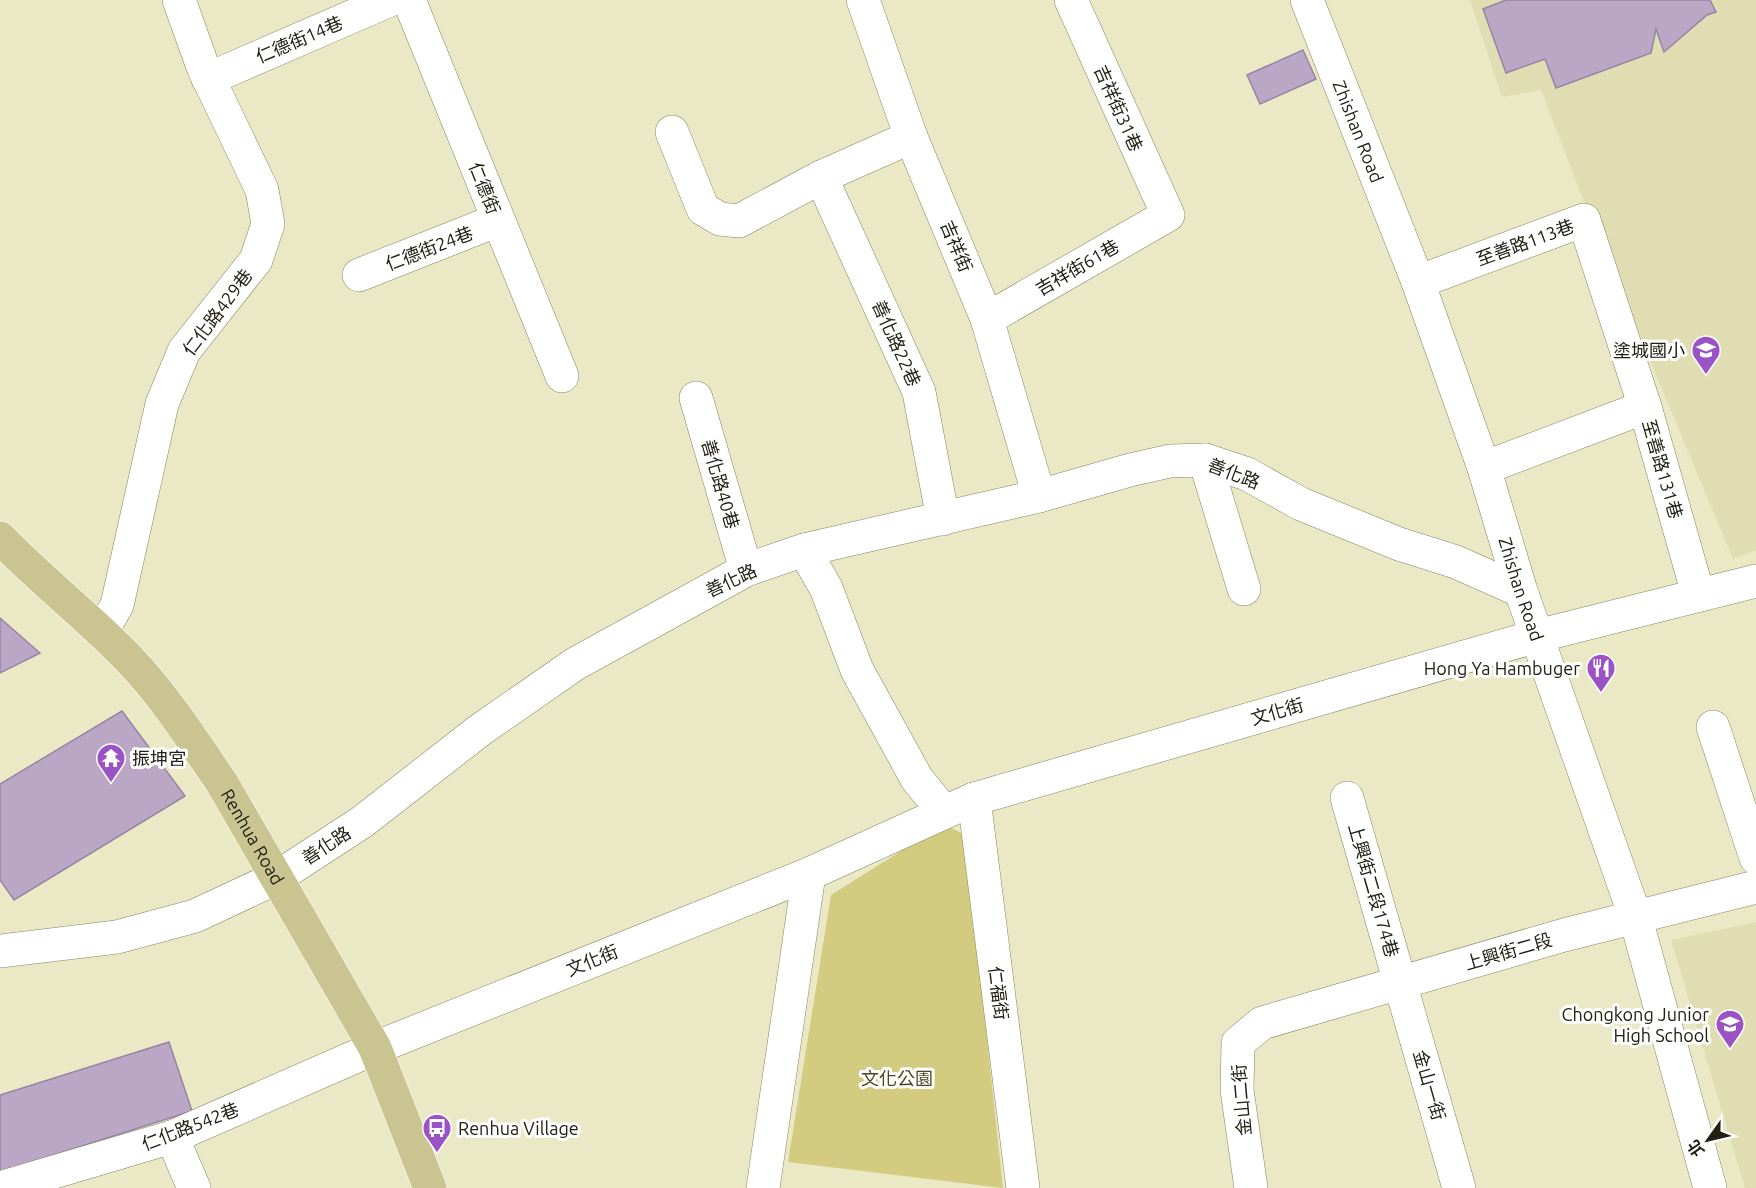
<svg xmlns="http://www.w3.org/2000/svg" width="1756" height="1188" viewBox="0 0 1756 1188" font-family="Ubuntu,'Noto Sans TC',sans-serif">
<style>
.built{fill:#e0ddb3}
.green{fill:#d2cb80}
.building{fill:#b9a7c5;stroke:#9685a2;stroke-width:1.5}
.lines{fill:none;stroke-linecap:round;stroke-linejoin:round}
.minor-casing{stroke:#868463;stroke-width:34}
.major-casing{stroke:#fff;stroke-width:34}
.minor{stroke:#fff;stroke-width:33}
.major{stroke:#cac590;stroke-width:33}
.labels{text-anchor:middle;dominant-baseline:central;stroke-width:6;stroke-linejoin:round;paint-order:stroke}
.street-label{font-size:18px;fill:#212013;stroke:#fff}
.poi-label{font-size:18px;fill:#212013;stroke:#fff;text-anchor:end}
.park-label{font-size:18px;fill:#4c4821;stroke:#fff}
</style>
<rect width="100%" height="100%" fill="#ebe8c5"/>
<!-- built -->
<g class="built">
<polygon points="1470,0 1756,0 1756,550 1733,559 1584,202 1541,90 1502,97"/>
<polygon points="1756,922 1756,1188 1745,1188 1671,940"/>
</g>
<!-- green -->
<polygon class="green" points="944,824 965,835 1003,1188 788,1162 831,895"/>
<!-- building -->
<g class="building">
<polygon points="1506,0 1710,0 1716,12 1707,15 1664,52 1656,29 1651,53 1556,88 1545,59 1506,73 1483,9"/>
<polygon points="1303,50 1316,79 1260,104 1247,75"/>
<polygon points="0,618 40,653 0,673"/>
<polygon points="122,711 185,796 14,900 0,880 0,784"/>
<polygon points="169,1042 192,1111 0,1172 0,1095"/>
</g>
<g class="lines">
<!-- minor casing -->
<g class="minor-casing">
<g id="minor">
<polyline points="409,0 562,376"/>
<polyline points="863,0 911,137 987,319 1039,496"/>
<path id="s1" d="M 1307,0 L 1418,282 L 1484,468 L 1521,591 L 1636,919 L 1710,1188"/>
<polyline points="208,79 390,0"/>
<polyline points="672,132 703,209 720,219 739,221 821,177 911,137"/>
<polyline points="821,177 919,392 943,519"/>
<polyline points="359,275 498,220"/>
<polyline points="1418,282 1584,220 1645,407 1698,594"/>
<polyline points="987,319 1168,215 1071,0"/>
<polyline points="696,398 746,570"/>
<polyline points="1205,460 1244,589"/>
<polyline points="1484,468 1645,407"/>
<polyline points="804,550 826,588 857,670 917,779 944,812"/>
<polyline points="102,631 117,605 162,404 184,351 256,260 268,224 262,190 203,67 179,0"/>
<polyline points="1713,727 1756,858"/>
<polyline points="1347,798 1459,1188"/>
<polyline points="974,799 1023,1188"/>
<polyline points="0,951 117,937 195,916 276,878 362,822 480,730 575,664 746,570 804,550 1039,496 1130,470 1170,461 1205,460 1247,474 1301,504 1399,544 1456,562 1521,591"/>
<polyline points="172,1137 194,1188"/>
<polyline points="0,1188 172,1137 375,1048 809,874 974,799 1537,636 1756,581"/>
<polyline points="763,1188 809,874"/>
<polyline points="1251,1188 1237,1090 1238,1043 1262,1023 1564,935 1756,887"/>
</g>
</g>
<!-- major casing -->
<g class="major-casing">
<g id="major">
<path id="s2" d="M 0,538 C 41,580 87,616 128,658 C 164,695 193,741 222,783 L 375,1048 L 430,1188"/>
</g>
</g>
<!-- minor -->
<use href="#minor" class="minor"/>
<!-- major -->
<use href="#major" class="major"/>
</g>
<!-- icons -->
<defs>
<g id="school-pin" transform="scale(1.5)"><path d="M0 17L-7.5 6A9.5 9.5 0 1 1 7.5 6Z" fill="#9b52c5" stroke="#fff"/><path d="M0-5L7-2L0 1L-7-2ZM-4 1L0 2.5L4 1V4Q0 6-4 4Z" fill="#fff"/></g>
<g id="restaurant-pin" transform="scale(1.5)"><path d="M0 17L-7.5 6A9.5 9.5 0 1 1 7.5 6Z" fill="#9b52c5" stroke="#fff"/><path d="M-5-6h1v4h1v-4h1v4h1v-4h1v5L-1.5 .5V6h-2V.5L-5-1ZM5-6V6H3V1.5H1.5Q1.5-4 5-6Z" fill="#fff"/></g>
<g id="temple-pin" transform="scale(1.5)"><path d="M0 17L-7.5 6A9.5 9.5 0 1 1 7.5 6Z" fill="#9b52c5" stroke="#fff"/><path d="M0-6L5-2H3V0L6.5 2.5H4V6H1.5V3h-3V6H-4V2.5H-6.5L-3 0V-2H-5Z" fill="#fff"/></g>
<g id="bus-pin" transform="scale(1.5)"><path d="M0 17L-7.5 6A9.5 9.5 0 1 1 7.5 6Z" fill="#9b52c5" stroke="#fff"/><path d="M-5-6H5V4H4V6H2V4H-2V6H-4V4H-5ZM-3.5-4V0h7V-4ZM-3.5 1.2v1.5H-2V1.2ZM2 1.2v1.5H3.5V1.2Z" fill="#fff"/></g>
</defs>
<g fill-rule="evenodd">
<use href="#school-pin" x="1706" y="350"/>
<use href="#restaurant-pin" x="1601" y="668"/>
<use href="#temple-pin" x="111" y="758"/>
<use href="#school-pin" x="1730" y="1024"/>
<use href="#bus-pin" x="437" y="1128"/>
</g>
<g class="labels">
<!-- street labels -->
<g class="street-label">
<text transform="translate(299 39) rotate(-23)">仁德街14巷</text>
<text transform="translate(1119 108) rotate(66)">吉祥街31巷</text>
<text stroke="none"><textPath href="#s1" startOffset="141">Zhishan Road</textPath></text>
<text transform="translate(485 188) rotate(68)">仁德街</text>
<text transform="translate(1525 242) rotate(-20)">至善路113巷</text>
<text transform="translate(957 246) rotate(67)">吉祥街</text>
<text transform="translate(429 248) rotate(-21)">仁德街24巷</text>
<text transform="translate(1077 267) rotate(-30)">吉祥街61巷</text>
<text transform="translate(217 312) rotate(-53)">仁化路429巷</text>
<text transform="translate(897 343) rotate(66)">善化路22巷</text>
<text transform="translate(1663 469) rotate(74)">至善路131巷</text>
<text transform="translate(1234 473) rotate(21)">善化路</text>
<text transform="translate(721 484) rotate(74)">善化路40巷</text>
<text transform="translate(731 580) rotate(-25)">善化路</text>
<text stroke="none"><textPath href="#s1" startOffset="627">Zhishan Road</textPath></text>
<text transform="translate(1277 711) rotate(-16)">文化街</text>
<text stroke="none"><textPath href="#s2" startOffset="394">Renhua Road</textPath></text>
<text transform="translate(326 845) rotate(-33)">善化路</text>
<text transform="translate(1374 890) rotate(74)">上興街二段174巷</text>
<text transform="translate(1508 951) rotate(-16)">上興街二段</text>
<text transform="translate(592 960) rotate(-22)">文化街</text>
<text transform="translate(999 993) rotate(83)">仁福街</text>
<text transform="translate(1430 1085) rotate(74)">金山一街</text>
<text transform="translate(1241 1100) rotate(-95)">金山二街</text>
<text transform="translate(190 1126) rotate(-21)">仁化路542巷</text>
</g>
<!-- poi labels -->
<g class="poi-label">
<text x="1685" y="350">塗城國小</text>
<text x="1580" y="668">Hong Ya Hambuger</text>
<text x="132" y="758" text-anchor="start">振坤宮</text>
<text x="1709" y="1014">Chongkong Junior<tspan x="1709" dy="21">High School</tspan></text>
<text x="458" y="1128" text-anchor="start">Renhua Village</text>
</g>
<!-- park labels -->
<g class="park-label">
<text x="897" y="1078">文化公園</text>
</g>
</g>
<!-- north arrow -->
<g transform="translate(1708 1140) rotate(236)" stroke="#ffffff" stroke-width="4.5" paint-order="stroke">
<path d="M0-4.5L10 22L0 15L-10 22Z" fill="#212013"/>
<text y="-9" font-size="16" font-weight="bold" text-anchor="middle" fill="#212013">北</text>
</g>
</svg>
